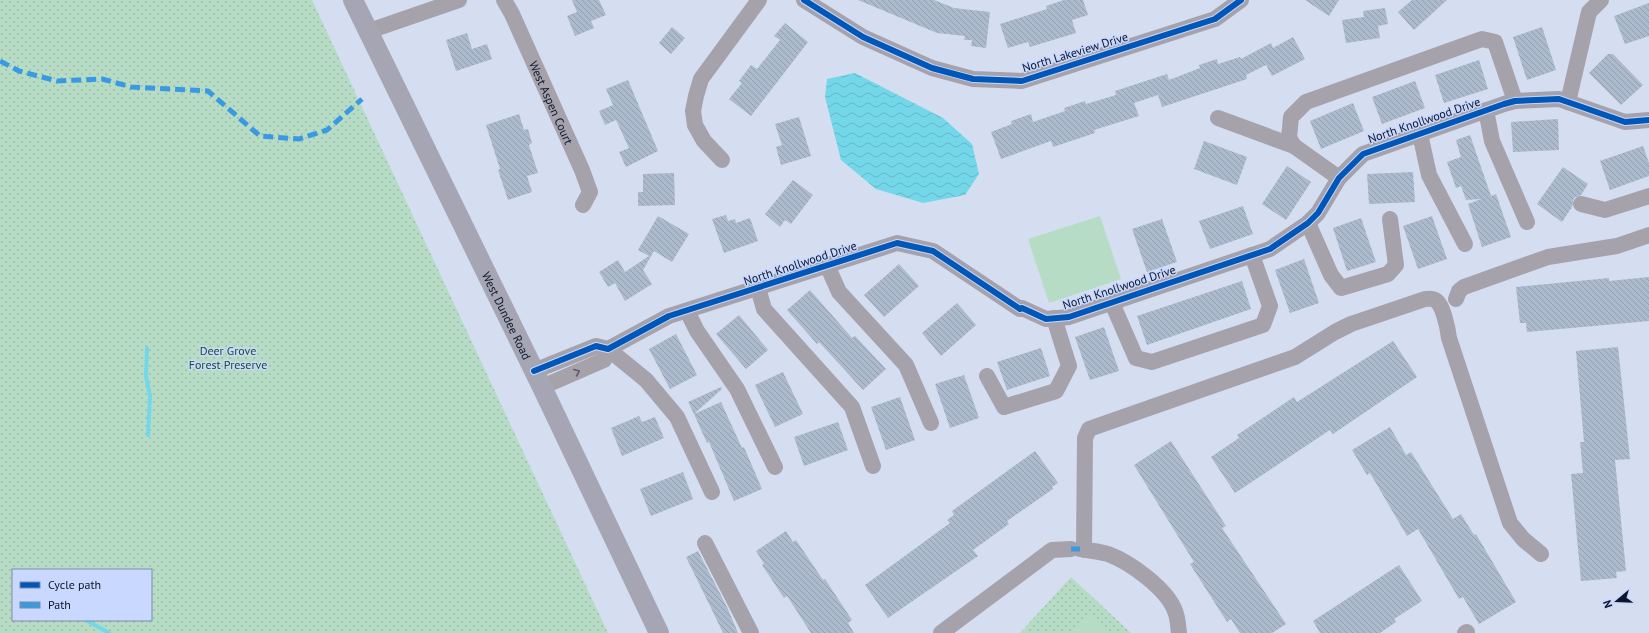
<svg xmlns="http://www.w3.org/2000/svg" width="1649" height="633" viewBox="0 0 1649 633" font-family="'PT Sans',sans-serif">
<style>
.park{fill:url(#park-dots);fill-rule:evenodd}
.pitch{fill:#b6dcc6}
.water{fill:url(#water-waves)}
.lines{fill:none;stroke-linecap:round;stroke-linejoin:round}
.stream{stroke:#74d7e9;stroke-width:4}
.building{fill:url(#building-back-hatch)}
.minor{stroke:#a5a2ac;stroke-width:16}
.major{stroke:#a6a5b4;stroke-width:20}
.quiet{stroke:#3a9ae1;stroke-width:5;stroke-dasharray:10 5;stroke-linecap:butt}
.cycleway-casing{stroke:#c8d8fe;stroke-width:8}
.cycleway{stroke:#0057b8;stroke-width:6}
.oneway{stroke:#585c6c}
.labels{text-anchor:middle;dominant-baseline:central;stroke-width:3;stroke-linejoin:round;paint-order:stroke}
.street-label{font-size:12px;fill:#0c152b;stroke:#c8d8fe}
.park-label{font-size:12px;fill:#1a4e23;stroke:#c8d8fe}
</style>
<defs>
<pattern id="park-dots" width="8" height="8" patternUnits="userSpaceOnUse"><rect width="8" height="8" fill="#b6dcc6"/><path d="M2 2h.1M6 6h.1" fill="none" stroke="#9bbcaa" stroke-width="1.8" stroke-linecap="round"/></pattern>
<pattern id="water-waves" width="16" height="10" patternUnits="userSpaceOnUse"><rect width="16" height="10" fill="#74d7e9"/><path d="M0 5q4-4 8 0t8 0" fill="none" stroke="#63b8c8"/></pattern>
<pattern id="building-back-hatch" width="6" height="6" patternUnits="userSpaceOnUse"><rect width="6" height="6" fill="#acbacd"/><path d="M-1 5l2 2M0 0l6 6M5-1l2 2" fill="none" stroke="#939fb0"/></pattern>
</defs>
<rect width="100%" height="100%" fill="#d5ddf1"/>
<!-- park -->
<g class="park">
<path d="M 0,0 L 312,0 L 608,633 L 0,633 ZM 13,570 L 151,570 L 151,620 L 13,620 Z"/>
<polygon points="1071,577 1131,633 1020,633"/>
</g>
<!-- pitch -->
<g class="pitch">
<polygon points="1100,216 1121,279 1049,303 1028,239"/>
<polygon points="1090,612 1107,628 1102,633 1071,633"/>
</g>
<!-- water -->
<polygon class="water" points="855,73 943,118 972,144 979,174 965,195 923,203 876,189 841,160 825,97 827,79"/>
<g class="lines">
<!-- stream -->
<g class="stream">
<polyline points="147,348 146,376 150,396 148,435"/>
<polyline points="86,620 109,633"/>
</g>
</g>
<!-- building -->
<g class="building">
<polygon points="572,0 599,0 606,15 591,21 594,28 575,36 567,16 577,12"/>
<polygon points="858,0 934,0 954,8 990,12 986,48 971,46 972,40 964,40 965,36 937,33"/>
<polygon points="1064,0 1083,0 1088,15 1072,20 1076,33 1030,47 1028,42 1008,48 1000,24 1047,9 1046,6"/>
<polygon points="1305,0 1339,0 1329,16"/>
<polygon points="1412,0 1447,0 1414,30 1398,12"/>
<polygon points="1649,3 1649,36 1625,44 1614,16"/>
<polygon points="1385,8 1388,24 1378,26 1380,38 1346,43 1342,20 1364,17 1363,11"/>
<polygon points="785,23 808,42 751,116 729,99 742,83 739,81 751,65 757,69 780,40 774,36"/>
<polygon points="672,27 685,38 671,54 659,43"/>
<polygon points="1542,27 1556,70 1527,80 1513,37"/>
<polygon points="467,33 472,49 487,44 492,59 456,71 446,40"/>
<polygon points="1293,37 1305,59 1272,76 1266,65 1246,75 1247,79 1162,107 1158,95 1134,103 1139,116 1094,130 1095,133 1053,147 1051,141 1001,159 991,132 1012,124 1011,121 1031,114 1033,122 1065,111 1064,108 1085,101 1086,104 1116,95 1115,91 1167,74 1169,80 1200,68 1199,65 1217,59 1218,64 1240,57 1241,59 1271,43 1273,48"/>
<polygon points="1608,54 1613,54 1643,85 1621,105 1589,73"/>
<polygon points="1479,60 1488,89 1444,103 1435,75"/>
<polygon points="628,80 658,151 626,167 619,152 629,148 616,120 605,125 599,111 613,105 606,89"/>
<polygon points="1415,81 1425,108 1382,124 1372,97"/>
<polygon points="1353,103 1364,131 1321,149 1310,121"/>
<polygon points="519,114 524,130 528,129 532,143 529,145 538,173 527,176 532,192 508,200 498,170 500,169 486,125"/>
<polygon points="799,117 811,156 781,165 776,147 782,145 775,124"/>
<polygon points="1558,119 1559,150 1513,152 1511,122"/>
<polygon points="1470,135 1491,196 1496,194 1511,237 1482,247 1468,204 1481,199 1466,200 1461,186 1456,188 1447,162 1461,157 1456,140"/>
<polygon points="1204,141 1247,157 1237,185 1194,169"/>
<polygon points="1643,146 1649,163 1649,176 1610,190 1600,161"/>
<polygon points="1287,166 1311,182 1286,220 1262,204"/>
<polygon points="1563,167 1588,184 1581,195 1574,198 1572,207 1562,222 1537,204"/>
<polygon points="1413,172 1415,202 1369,204 1367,174"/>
<polygon points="674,173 675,205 638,206 638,192 643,192 643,174"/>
<polygon points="793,180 813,195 791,224 785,220 780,227 765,214"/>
<polygon points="1243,206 1253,234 1210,249 1199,221"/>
<polygon points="726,215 728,221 735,219 736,223 750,218 758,241 724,253 712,219"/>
<polygon points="658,216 689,234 672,262 654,251 643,270 652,284 625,301 615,283 608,287 599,272 618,260 625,272 649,256 638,250"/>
<polygon points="1432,216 1447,259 1418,269 1403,226"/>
<polygon points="1361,218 1376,262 1347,271 1333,228"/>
<polygon points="1162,219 1177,262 1147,272 1132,229"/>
<polygon points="1304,259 1319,303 1290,313 1275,270"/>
<polygon points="899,264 919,286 884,317 864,295"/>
<polygon points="1649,277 1649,321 1527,332 1526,323 1520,323 1516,287 1609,278 1609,281"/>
<polygon points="1242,281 1251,309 1147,345 1137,316"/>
<polygon points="810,290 852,338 855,336 886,369 863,390 819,342 817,344 787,310"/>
<polygon points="957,303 976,325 941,356 922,333"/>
<polygon points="739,315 768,350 746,369 716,334"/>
<polygon points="1104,327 1119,371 1090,380 1075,337"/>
<polygon points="676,334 697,375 670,389 649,349"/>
<polygon points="1393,341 1417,377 1333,434 1330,430 1235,493 1211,457 1239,438 1237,435 1294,397 1297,402"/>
<polygon points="1618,347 1630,459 1615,460 1626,571 1616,572 1617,578 1581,581 1571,474 1583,473 1580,442 1584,442 1576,351"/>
<polygon points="1041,348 1050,376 1007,390 997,362"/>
<polygon points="783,372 803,414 775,427 755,385"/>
<polygon points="964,375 979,418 950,428 935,384"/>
<polygon points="721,387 722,389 694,414 688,402"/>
<polygon points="900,397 915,440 886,450 871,407"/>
<polygon points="721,402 742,448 744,447 762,489 734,501 709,442 707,443 694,414"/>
<polygon points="639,416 642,422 655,417 664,438 622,456 611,428"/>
<polygon points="838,422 848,450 804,466 794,437"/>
<polygon points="1390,427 1406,455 1411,452 1453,519 1461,514 1474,535 1476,534 1516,602 1479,624 1463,597 1459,599 1418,529 1407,536 1370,473 1367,475 1352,450"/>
<polygon points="1171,441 1226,526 1222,528 1286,624 1272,633 1240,633 1231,619 1227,622 1190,564 1194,562 1134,465"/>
<polygon points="1035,451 1058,483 1052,487 1053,489 1007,521 1009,524 973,550 978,556 888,618 865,585 950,523 947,520 954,515 952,511"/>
<polygon points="683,472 693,499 651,516 640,489"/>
<polygon points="786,531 793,542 796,540 823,580 825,579 852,620 848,623 854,633 811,633 787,596 784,598 762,565 764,564 756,551"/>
<polygon points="698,551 727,607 738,633 723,633 712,610 686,557"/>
<polygon points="1399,565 1422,601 1394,619 1396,622 1380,633 1320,633 1313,621"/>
</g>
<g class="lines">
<!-- minor -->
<g class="minor">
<path id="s1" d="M 504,0 L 512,14 L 582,170 L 590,192 L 583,205"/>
<polyline points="804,0 863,37 932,68 973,79 1022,81 1215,19 1241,0"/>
<polyline points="369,31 459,0"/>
<polyline points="1568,102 1589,12 1601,0"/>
<polyline points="1486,110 1492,141 1527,222"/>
<polyline points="1218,118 1294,146 1339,178"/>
<polyline points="1420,134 1429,175 1465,244"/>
<polyline points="1294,146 1289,138 1291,117 1306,102 1482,39 1495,42 1515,101"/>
<polyline points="722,160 704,141 695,125 693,111 696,96 701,79 759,0"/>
<polyline points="1581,204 1605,210 1649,196"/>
<polyline points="1308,223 1331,275 1341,288 1388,274 1396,265 1390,219"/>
<polyline points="827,265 839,292 906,365 931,423"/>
<polyline points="758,288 764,309 852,407 873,466"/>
<polyline points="1456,299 1459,291 1464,287 1548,257 1617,246 1649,235"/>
<polyline points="1112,303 1136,358 1152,362 1263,325 1270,306 1252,255"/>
<polyline points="687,311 697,331 737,389 775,467"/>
<polyline points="608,349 646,380 677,417 712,492"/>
<polyline points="534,371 596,346 608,349 669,316 897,243 933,251 1020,309 1022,308 1046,319 1069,317 1270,249 1308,223 1318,213 1339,178 1363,154 1504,104 1515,101 1559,99 1625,122 1649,120"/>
<polyline points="987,376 1004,407 1056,391 1069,366 1054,318"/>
<polyline points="542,387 604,360 608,349"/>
<polyline points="705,543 751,633"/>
<path d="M 1080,549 C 1090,551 1099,551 1108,554 C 1130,562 1167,589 1175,611 C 1178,618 1178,626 1179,633"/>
<path d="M 1084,550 L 1085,438 L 1089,429 L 1295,357 L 1335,332 L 1351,324 L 1425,299 C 1428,299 1432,298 1435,300 C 1443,303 1448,330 1449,338 L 1510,523 L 1523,539 L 1541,554"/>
<polyline points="941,633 1052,550 1071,549"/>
<polyline points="1465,633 1467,632"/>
</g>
<!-- major -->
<path class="major" id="s2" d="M 353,0 L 542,387 L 659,633"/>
<!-- quiet -->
<g class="quiet">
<polyline points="0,61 19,71 57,81 102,79 131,87 208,91 260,136 299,139 327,130 362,99"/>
<polyline points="1071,549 1080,549"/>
</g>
<!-- cycleway casing -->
<g class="cycleway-casing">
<g id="cycleway">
<polyline points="804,0 863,37 932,68 973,79 1022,81 1215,19 1241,0"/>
<polyline points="534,371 596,346 608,349 669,316 897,243 933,251 1020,309 1022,308 1046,319 1069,317 1270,249 1308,223 1318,213 1339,178 1363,154 1504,104 1515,101 1559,99 1625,122 1649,120"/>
</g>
</g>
<!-- cycleway -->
<use href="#cycleway" class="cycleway"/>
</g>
<!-- one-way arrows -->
<defs><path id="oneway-chevron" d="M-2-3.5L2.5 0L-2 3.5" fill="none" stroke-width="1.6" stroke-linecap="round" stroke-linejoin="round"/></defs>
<use class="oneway" href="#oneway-chevron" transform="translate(577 372) rotate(-23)"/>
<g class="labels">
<!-- street labels -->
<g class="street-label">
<text transform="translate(1075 52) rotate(-17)">North Lakeview Drive</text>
<text stroke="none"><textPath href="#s1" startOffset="113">West Aspen Court</textPath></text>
<text transform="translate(1424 120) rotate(-19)">North Knollwood Drive</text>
<text transform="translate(800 263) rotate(-18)">North Knollwood Drive</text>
<text transform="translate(1119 287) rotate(-18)">North Knollwood Drive</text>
<text stroke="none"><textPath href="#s2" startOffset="351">West Dundee Road</textPath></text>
</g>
<!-- park labels -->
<g class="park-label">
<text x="228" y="350">Deer Grove<tspan x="228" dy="14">Forest Preserve</tspan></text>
</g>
</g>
<!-- legend -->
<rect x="12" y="569" width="140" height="52" fill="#c8d8fe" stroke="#7d8aaa"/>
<rect x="20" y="582" width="20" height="6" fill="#0057b8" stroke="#7d8aaa"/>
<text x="48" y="589" font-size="12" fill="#0c152b">Cycle path</text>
<rect x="20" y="602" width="20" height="6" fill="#3a9ae1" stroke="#7d8aaa"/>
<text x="48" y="609" font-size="12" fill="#0c152b">Path</text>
<!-- north arrow -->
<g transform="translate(1617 601) rotate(251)" stroke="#c8d8fe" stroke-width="3" paint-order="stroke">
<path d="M0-3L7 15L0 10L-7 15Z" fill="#0c152b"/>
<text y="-6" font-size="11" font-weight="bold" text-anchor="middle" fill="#0c152b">N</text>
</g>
</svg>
